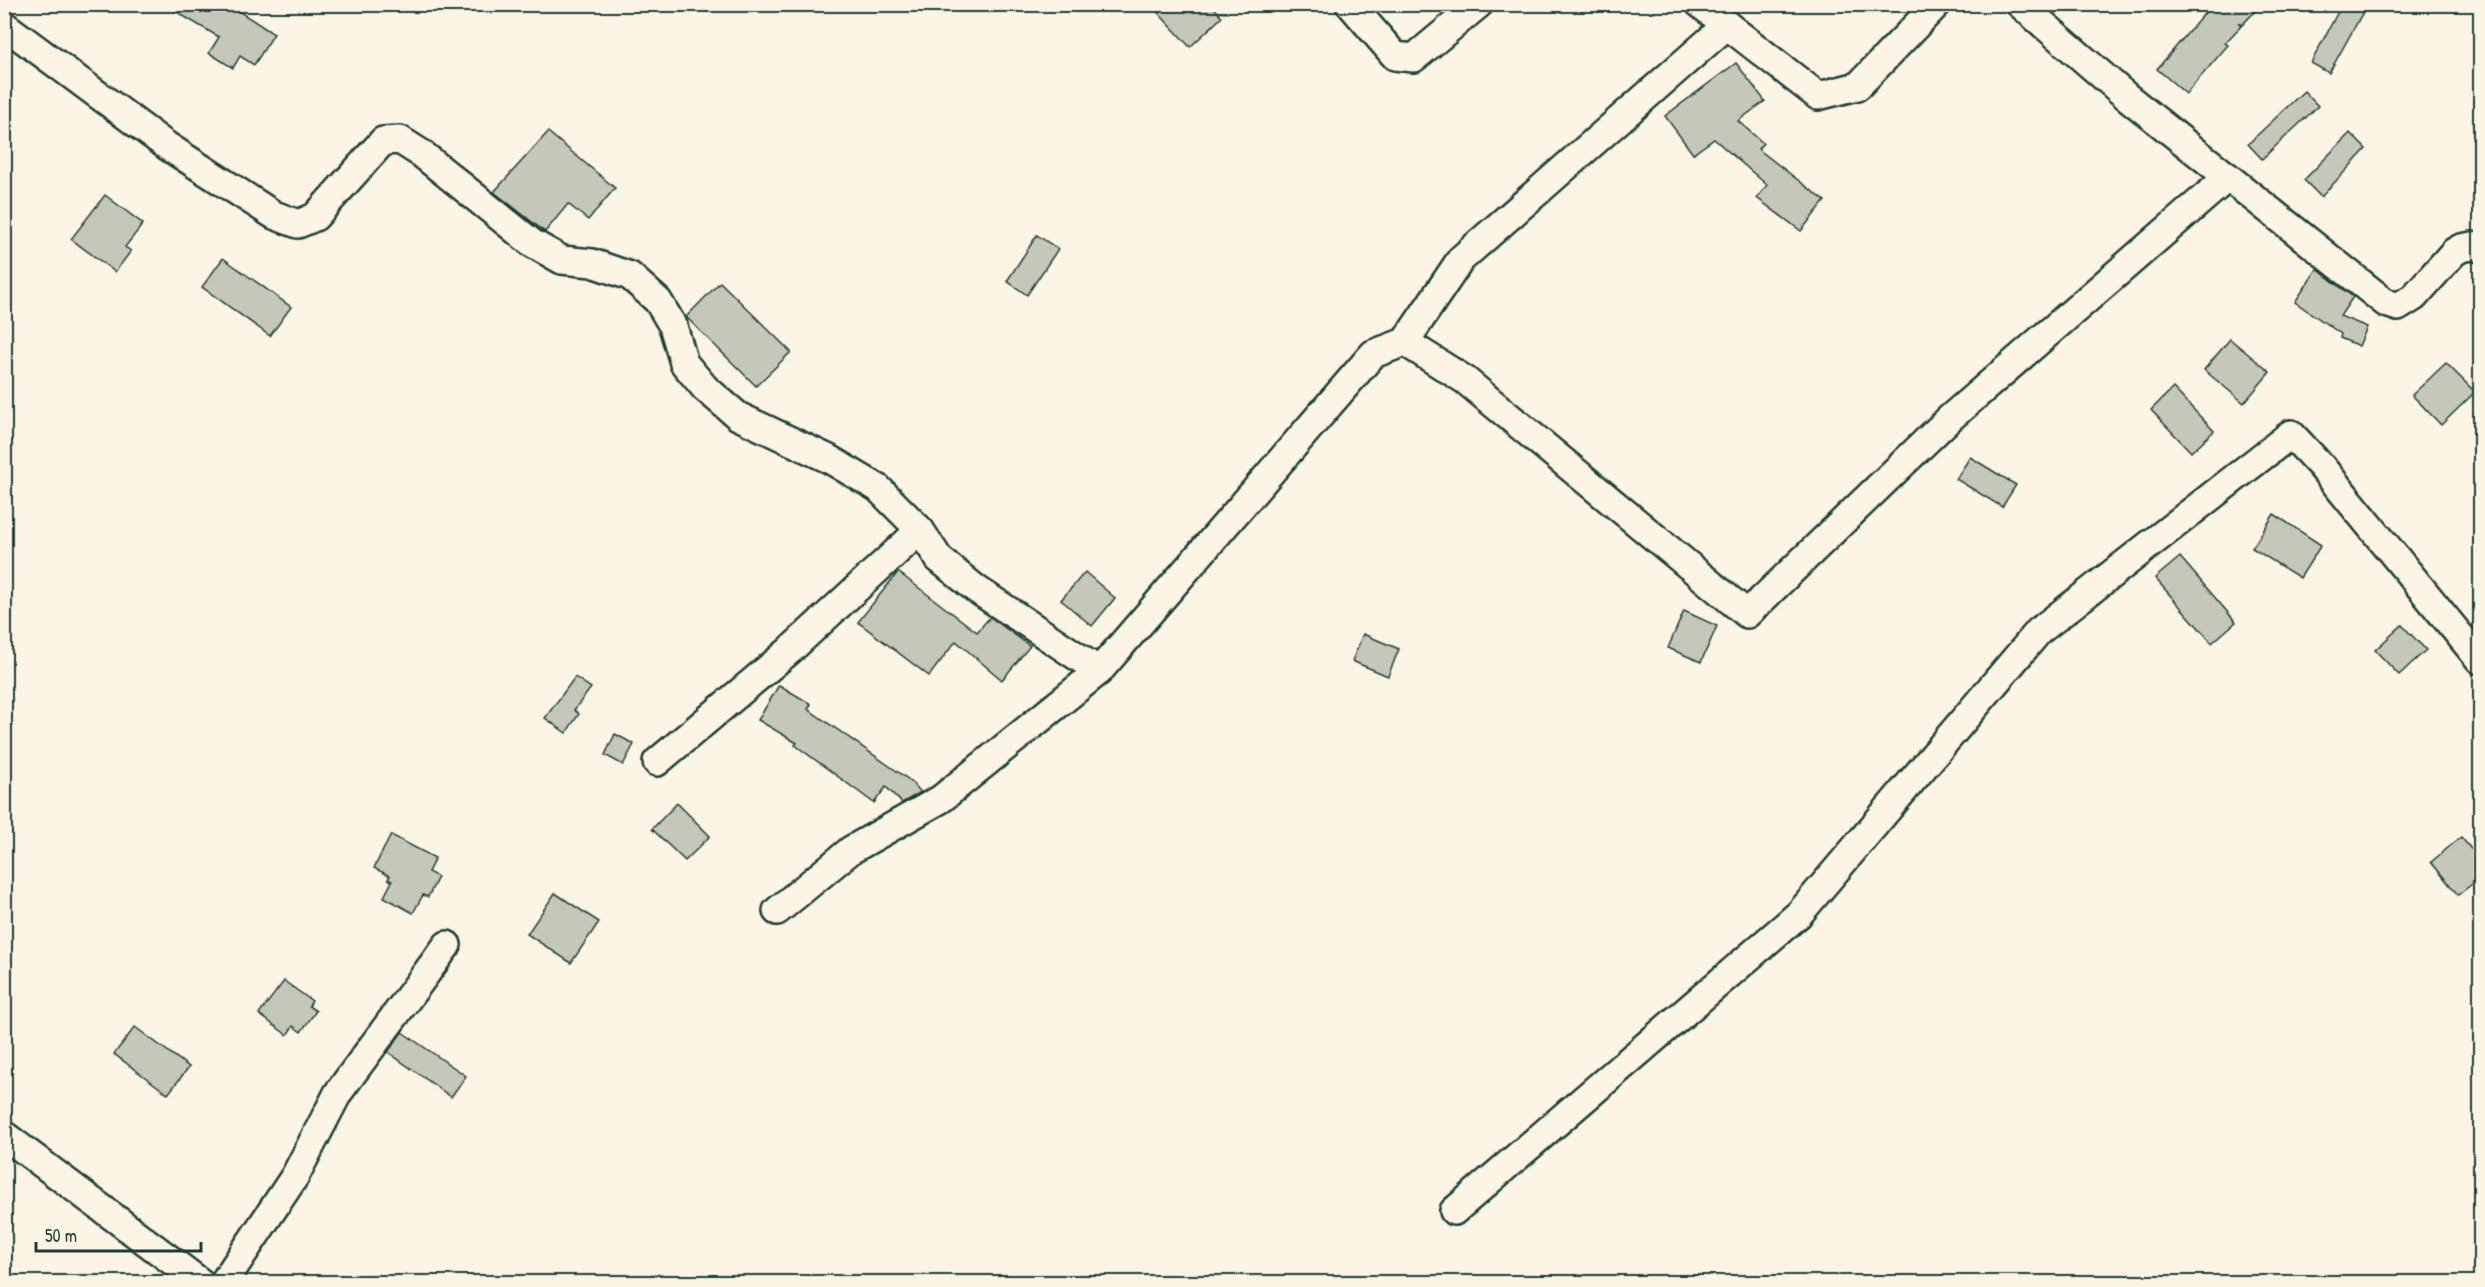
<svg xmlns="http://www.w3.org/2000/svg" width="2485" height="1287" viewBox="0 0 2485 1287" font-family="'Patrick Hand',sans-serif">
<style>
.building{fill:#c5c7b9;stroke:#1f3d34;stroke-width:1.5}
.lines{fill:none;stroke-linecap:round;stroke-linejoin:round}
.minor-casing{stroke:#1f3d34;stroke-width:32}
.minor{stroke:#fcf5e5;stroke-width:27}
</style>
<rect width="100%" height="100%" fill="#fcf5e5"/>
<filter id="ink" filterUnits="userSpaceOnUse"><feTurbulence type="fractalNoise" baseFrequency=".0167" numOctaves="2"/><feDisplacementMap in="SourceGraphic" scale="12" xChannelSelector="R" yChannelSelector="G"/><feConvolveMatrix kernelMatrix="1 2 1 2 8 2 1 2 1" color-interpolation-filters="sRGB"/></filter>
<g filter="url(#ink)">
<!-- building -->
<g class="building">
<polygon points="163,4 228,4 274,34 254,65 240,56 233,68 209,53 219,37"/>
<polygon points="1150,4 1211,4 1222,17 1190,47"/>
<polygon points="2205,4 2262,4 2242,25 2238,23 2241,26 2225,43 2228,45 2186,94 2157,69 2210,7"/>
<polygon points="2342,4 2349,4 2363,12 2329,73 2311,63"/>
<polygon points="1736,63 1765,101 1738,121 1763,143 1758,149 1825,201 1801,231 1757,198 1767,185 1714,139 1693,154 1665,116"/>
<polygon points="2304,91 2318,106 2262,159 2248,144"/>
<polygon points="548,132 615,188 588,220 568,204 545,232 494,192"/>
<polygon points="2350,133 2366,149 2321,197 2304,180"/>
<polygon points="105,195 143,224 125,247 131,251 115,272 71,239"/>
<polygon points="1037,235 1058,249 1027,295 1007,281"/>
<polygon points="223,258 291,307 270,336 202,287"/>
<polygon points="2317,269 2353,297 2340,316 2367,327 2359,346 2340,338 2341,334 2295,302"/>
<polygon points="720,282 791,352 756,386 686,317"/>
<polygon points="2230,339 2270,372 2244,403 2204,370"/>
<polygon points="2446,363 2475,392 2441,425 2412,395"/>
<polygon points="2173,388 2214,431 2191,452 2151,410"/>
<polygon points="1970,457 2016,485 2002,507 1956,479"/>
<polygon points="2274,514 2321,545 2300,578 2252,548"/>
<polygon points="2180,557 2236,622 2212,643 2155,578"/>
<polygon points="898,572 977,632 990,617 1030,646 1002,680 956,641 929,676 858,622"/>
<polygon points="1085,572 1115,598 1092,626 1061,600"/>
<polygon points="1684,611 1717,626 1701,662 1668,648"/>
<polygon points="2402,625 2426,650 2399,675 2375,650"/>
<polygon points="1363,634 1399,649 1388,676 1352,661"/>
<polygon points="575,677 591,688 574,710 579,714 566,733 545,718"/>
<polygon points="779,685 811,704 808,709 908,779 921,792 902,803 886,787 874,803 795,745 797,743 758,720"/>
<polygon points="615,734 634,744 623,765 605,755"/>
<polygon points="677,803 710,836 685,861 652,829"/>
<polygon points="391,835 435,858 428,872 438,877 428,897 423,895 413,913 384,897 392,881 388,879 390,876 374,868"/>
<polygon points="2461,837 2481,861 2481,877 2458,895 2431,862"/>
<polygon points="555,893 599,922 571,963 527,934"/>
<polygon points="284,981 312,1001 309,1006 316,1011 301,1032 293,1026 287,1035 259,1014"/>
<polygon points="135,1027 189,1067 168,1094 114,1054"/>
<polygon points="402,1032 466,1076 451,1097 388,1052"/>
</g>
<g class="lines">
<!-- minor casing -->
<g class="minor-casing">
<g id="minor">
<polyline points="1350,4 1395,56 1414,58 1479,4"/>
<polyline points="1700,4 1818,96 1858,86 1937,4"/>
<polyline points="2020,4 2126,96 2386,303 2398,307 2414,297 2454,252 2461,248 2472,246 2480,248"/>
<polyline points="4,25 167,146 274,215 298,224 315,217 383,141 400,140 422,154 532,243 562,260 592,263 630,276 658,301 673,326 684,363 705,388 738,416 829,459 878,488 920,530 939,559 976,589 1099,671"/>
<polyline points="1405,342 1461,259 1727,25"/>
<polyline points="657,762 789,651 920,530"/>
<polyline points="777,911 851,850 941,799 1099,671 1373,354 1405,342 1465,380 1747,614 1949,419 2228,177"/>
<polyline points="4,1135 200,1282"/>
<polyline points="1454,1211 1799,914 2039,631 2291,434 2321,466 2480,660"/>
<polyline points="224,1282 295,1176 338,1093 447,945"/>
</g>
</g>
<!-- minor -->
<use href="#minor" class="minor"/>
</g>
</g>
<!-- margin -->
<rect width="2485" height="1287" fill="none" stroke="#fcf5e5" stroke-width="24"/>
<rect x="12" y="12" width="2461" height="1263" fill="none" stroke="#1f3d34" stroke-width="2" filter="url(#ink)"/>
<!-- scale -->
<path d="M36 1242v9h165v-9" fill="none" stroke="#1f3d34" stroke-width="3"/>
<text x="45" y="1242" font-size="18" fill="#1f3d34" stroke="#fcf5e5" stroke-width="4.5" paint-order="stroke">50 m</text>
</svg>
